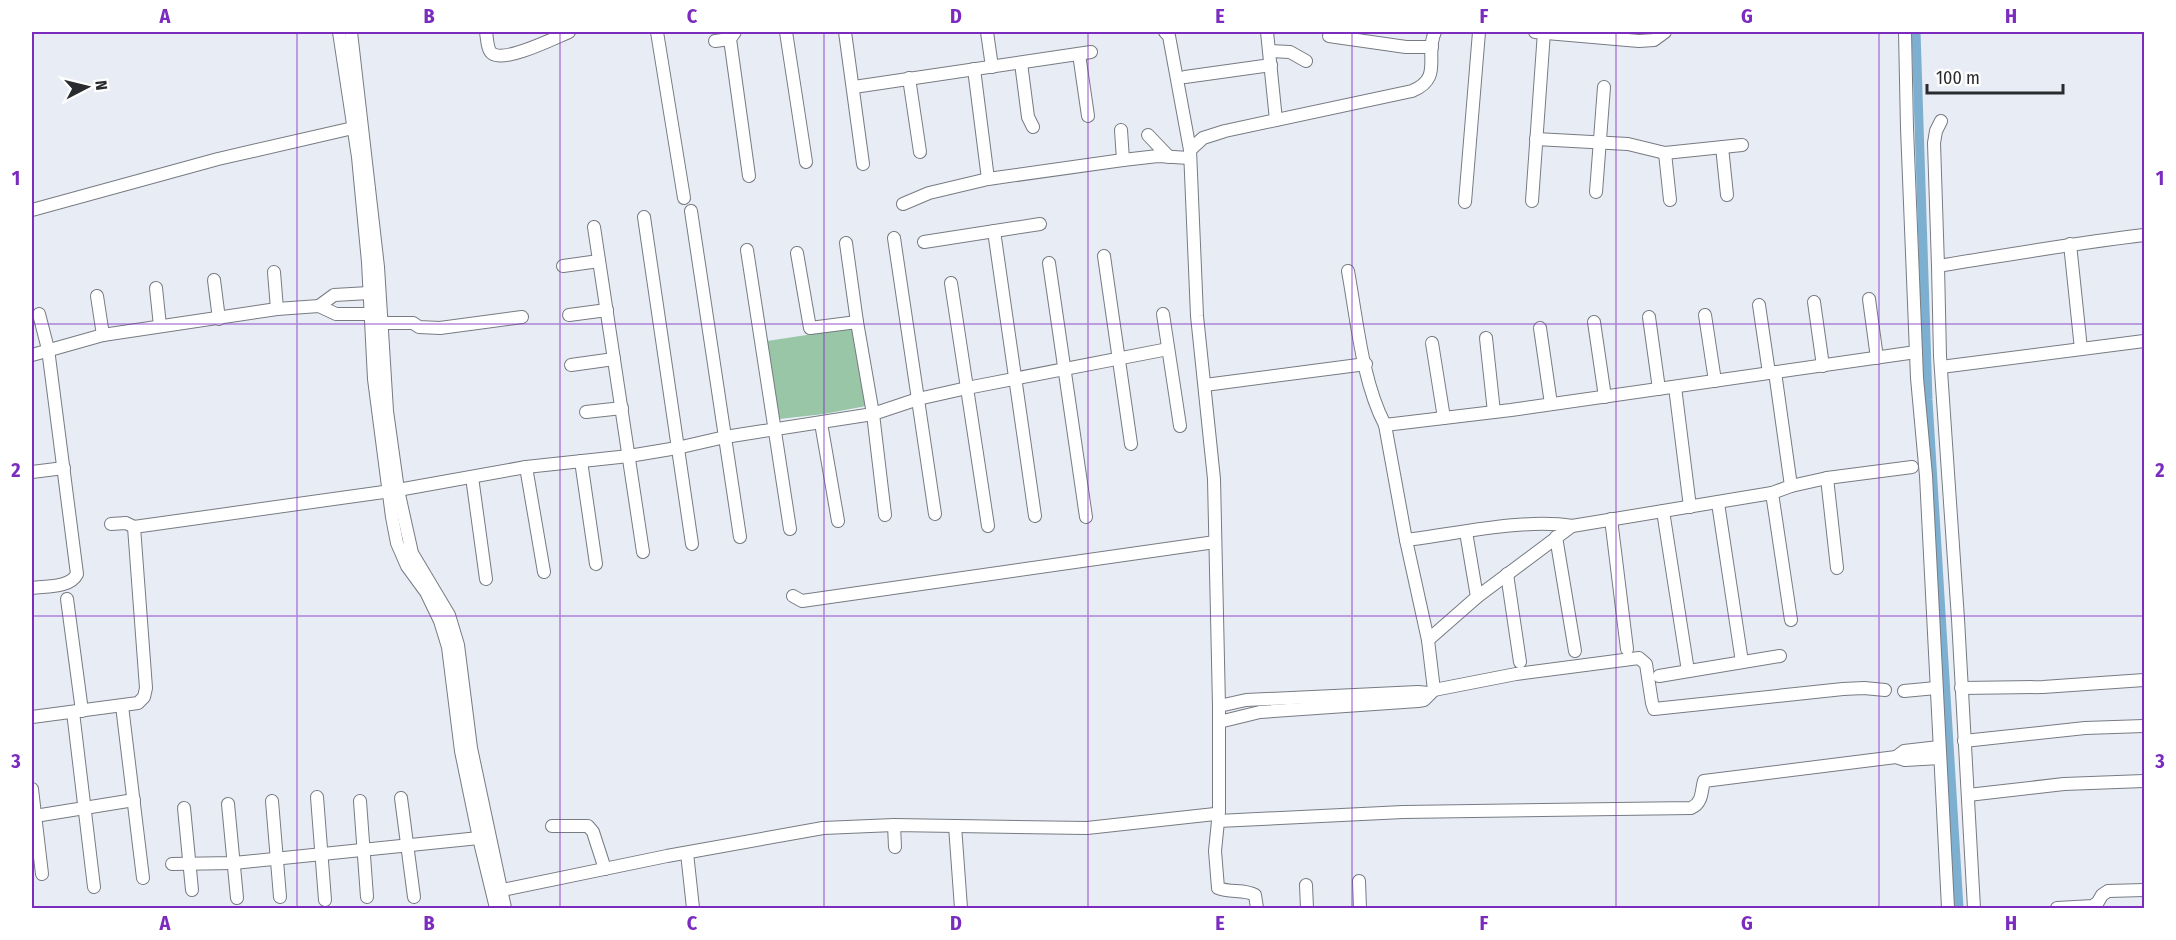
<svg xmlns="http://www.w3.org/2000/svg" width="2176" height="940" viewBox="0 0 2176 940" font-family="'Fira Sans Condensed',sans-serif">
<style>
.green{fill:#98c6a7}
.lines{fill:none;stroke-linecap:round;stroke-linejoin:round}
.canal{stroke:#7db0d0;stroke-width:9}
.minor-casing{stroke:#777b82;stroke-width:14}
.minor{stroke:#fff;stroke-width:12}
.grid{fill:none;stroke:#7b2cbf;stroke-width:1.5;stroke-opacity:0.55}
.neatline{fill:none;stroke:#7b2cbf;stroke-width:2}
.grid-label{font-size:20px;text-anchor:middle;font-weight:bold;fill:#7b2cbf}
</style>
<rect width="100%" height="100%" fill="#e8ecf5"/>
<!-- green -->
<polygon class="green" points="853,328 866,406 824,414 779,419 767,341"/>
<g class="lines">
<!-- canal -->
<polyline class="canal" points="1916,32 1928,400 1959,908"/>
<!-- minor casing -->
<g class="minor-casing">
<g id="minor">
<polyline points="339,32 358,157 368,262 374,379 392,517 397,543 407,566 426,592 440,621 448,647 461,751 479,838 496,908"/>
<polyline points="351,32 378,267 387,411 398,490 412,553 449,615 458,645 471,748 505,908"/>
<path d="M 486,32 C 487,37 487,51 493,54 C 507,62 554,38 569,32"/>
<polyline points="657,32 684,198"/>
<polyline points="735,32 730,39 749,176"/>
<polyline points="786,32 806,162"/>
<polyline points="845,32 863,164"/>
<polyline points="987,32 992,67"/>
<polyline points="1165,32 1169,36 1190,150"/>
<polyline points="1267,32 1276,120"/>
<polyline points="1535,32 1639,41 1654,40 1665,32"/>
<polyline points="1905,32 1907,128 1917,378 1926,476 1948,908"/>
<polyline points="1329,36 1406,47 1432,47"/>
<polyline points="715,41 730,39"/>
<polyline points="1269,51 1290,52 1306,61"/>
<polyline points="1079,54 1088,116"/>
<polyline points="1021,63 1028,117 1033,127"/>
<polyline points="974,69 988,179"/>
<polyline points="1185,77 1271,65"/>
<polyline points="909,78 920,152"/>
<polyline points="854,87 1091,52"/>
<polyline points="1121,130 1123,160"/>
<polyline points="1148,135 1169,157"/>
<polyline points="1536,139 1628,144 1665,153 1742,145"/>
<polyline points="1722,147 1727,195"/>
<polyline points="1665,153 1670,200"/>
<polyline points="1596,192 1604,87"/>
<polyline points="1532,201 1544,32"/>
<polyline points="1465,202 1479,32"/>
<polyline points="903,204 929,193 988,179 1123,160 1158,156 1189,158"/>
<polyline points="32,210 218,159 353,128"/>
<polyline points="691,211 740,537"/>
<polyline points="644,217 692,544"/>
<polyline points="594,227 643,552"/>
<polyline points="994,231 1035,516"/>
<polyline points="894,238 935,514"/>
<polyline points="924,242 1040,224"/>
<polyline points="846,243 857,322 873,414 885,515"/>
<polyline points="2070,244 2081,349"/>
<polyline points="747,250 790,529"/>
<polyline points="797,253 810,328 857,322"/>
<polyline points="1104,256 1131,444"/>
<polyline points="1049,263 1086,517"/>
<polyline points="563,266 599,261"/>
<polyline points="1938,266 1934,143 1936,131 1941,121"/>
<polyline points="274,272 277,309"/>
<polyline points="214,280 219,319"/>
<polyline points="951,283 988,526"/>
<polyline points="156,288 160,326"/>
<polyline points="97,296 103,335"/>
<polyline points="1869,299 1877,358"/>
<polyline points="1814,302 1823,366"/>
<polyline points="1759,305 1769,373"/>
<polyline points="319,306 334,295 369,293"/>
<polyline points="1163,314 1180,426"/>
<polyline points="569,315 607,310"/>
<polyline points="1705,315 1715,381"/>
<polyline points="1649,317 1659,389"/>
<polyline points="1594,322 1605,397"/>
<polyline points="381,323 413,323 419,327 440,328 522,317"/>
<polyline points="1540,328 1551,404"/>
<polyline points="1486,338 1494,412"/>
<polyline points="1432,343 1444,418"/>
<polyline points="32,355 103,335 277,309 319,306 336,314 370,314"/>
<polyline points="571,365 614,359"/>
<polyline points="1941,367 2144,341"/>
<polyline points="1205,385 1366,364"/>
<polyline points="1675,387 1690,507"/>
<polyline points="586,412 622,408"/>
<polyline points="821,423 838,521"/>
<polyline points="1385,425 1511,410 1916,352"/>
<polyline points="581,461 596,564"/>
<polyline points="526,467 544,572"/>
<polyline points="32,472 64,468"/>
<polyline points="472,477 486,579"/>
<polyline points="1827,478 1837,568"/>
<polyline points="1791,486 1827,478 1912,467"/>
<polyline points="1772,493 1791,620"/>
<polyline points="1718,503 1742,662"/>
<polyline points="1663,511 1688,671"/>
<polyline points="1611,519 1627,649"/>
<polyline points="111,524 126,523 134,527"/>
<polyline points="1466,532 1477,597"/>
<polyline points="1556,537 1575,651"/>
<path d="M 1406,540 C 1456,534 1524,518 1572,526"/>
<polyline points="1507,574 1520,662"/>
<path d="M 32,588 C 46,586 70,588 77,574 L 48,349 L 39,314"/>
<polyline points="793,596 802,601 1215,542"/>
<polyline points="67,599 82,711"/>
<polyline points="1428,640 1477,597 1572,526 1772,493 1791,486 1775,372"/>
<polyline points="1659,676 1780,656"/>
<polyline points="1961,688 2043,687 2144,680"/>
<polyline points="1434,690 1516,674 1639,658 1646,664 1652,703 1654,709 1843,689 1864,688 1885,690"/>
<polyline points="1904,691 1936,688"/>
<polyline points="122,706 143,878"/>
<polyline points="1219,706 1246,700 1418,692 1429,693"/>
<polyline points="73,712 94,887"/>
<polyline points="32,717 138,703 144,697 146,688 134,527 398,490 526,467 629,456 677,448 725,437 873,414 918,399 967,388 1168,349"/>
<path d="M 1219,722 L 1260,712 L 1418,701 L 1424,700 L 1434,690 L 1428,640 L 1406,540 L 1385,425 C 1362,381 1357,320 1348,271"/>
<polyline points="1964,741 2085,728 2144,726"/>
<polyline points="1896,757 1904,751 1939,747"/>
<polyline points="32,789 42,874"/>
<polyline points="1968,795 2064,784 2144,781"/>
<polyline points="317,797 325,900"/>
<polyline points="401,798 414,897"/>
<polyline points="272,801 280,897"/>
<polyline points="360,801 367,897"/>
<polyline points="228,804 237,898"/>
<polyline points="184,808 192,890"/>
<polyline points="35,816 134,800"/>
<path d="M 1218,821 L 1403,812 L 1691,808 C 1703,803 1701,791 1704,781 L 1896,757 L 1905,760 L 1940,758"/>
<polyline points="894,825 895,847"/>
<polyline points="552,826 588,826 593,832 605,869"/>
<polyline points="955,826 961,908"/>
<polyline points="687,853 693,908"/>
<polyline points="172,864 234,863 479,838"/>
<polyline points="1359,881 1360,908"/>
<polyline points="1306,885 1307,908"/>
<polyline points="493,892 667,856 823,828 894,825 1087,828 1215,814 1219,811"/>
<path d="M 1257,908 L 1255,895 C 1244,889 1230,893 1218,888 L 1215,851 L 1219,811 L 1219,706 L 1214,479 L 1197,316 L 1190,150 L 1203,138 L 1225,131 L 1412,91 C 1444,78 1424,55 1435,32"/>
<path d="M 1974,908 L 1958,619 L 1940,356 L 1938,266 C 2007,255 2075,243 2144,235"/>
<polyline points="2057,908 2093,906 2098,902 2102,895 2108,891 2144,890"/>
</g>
</g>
<!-- minor -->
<use href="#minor" class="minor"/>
</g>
<!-- grid -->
<path class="grid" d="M 297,32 L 297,908M 560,32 L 560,908M 824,32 L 824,908M 1088,32 L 1088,908M 1352,32 L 1352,908M 1616,32 L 1616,908M 1879,32 L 1879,908M 32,324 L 2144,324M 32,616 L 2144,616"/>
<!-- border -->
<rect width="2176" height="940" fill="none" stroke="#ffffff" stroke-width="66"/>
<!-- north arrow -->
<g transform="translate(87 87) rotate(83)" stroke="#ffffff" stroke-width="4.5" paint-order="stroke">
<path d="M0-4.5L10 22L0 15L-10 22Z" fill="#292b2e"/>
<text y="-9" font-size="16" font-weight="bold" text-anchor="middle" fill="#292b2e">N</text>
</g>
<!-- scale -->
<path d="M1927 84v9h136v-9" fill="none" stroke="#292b2e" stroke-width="3"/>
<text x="1936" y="84" font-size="18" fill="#292b2e" stroke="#ffffff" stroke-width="4.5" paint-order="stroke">100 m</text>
<rect x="33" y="33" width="2110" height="874" class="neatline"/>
<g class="grid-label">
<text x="165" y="23">A</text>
<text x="429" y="23">B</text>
<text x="692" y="23">C</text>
<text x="956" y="23">D</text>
<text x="1220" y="23">E</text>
<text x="1484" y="23">F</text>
<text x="1747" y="23">G</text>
<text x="2011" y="23">H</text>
<text x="16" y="185">1</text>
<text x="2160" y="185">1</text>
<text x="16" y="477">2</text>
<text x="2160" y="477">2</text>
<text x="16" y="768">3</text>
<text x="2160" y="768">3</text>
<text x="165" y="930">A</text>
<text x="429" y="930">B</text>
<text x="692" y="930">C</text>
<text x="956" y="930">D</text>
<text x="1220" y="930">E</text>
<text x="1484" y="930">F</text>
<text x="1747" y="930">G</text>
<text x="2011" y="930">H</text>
</g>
</svg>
